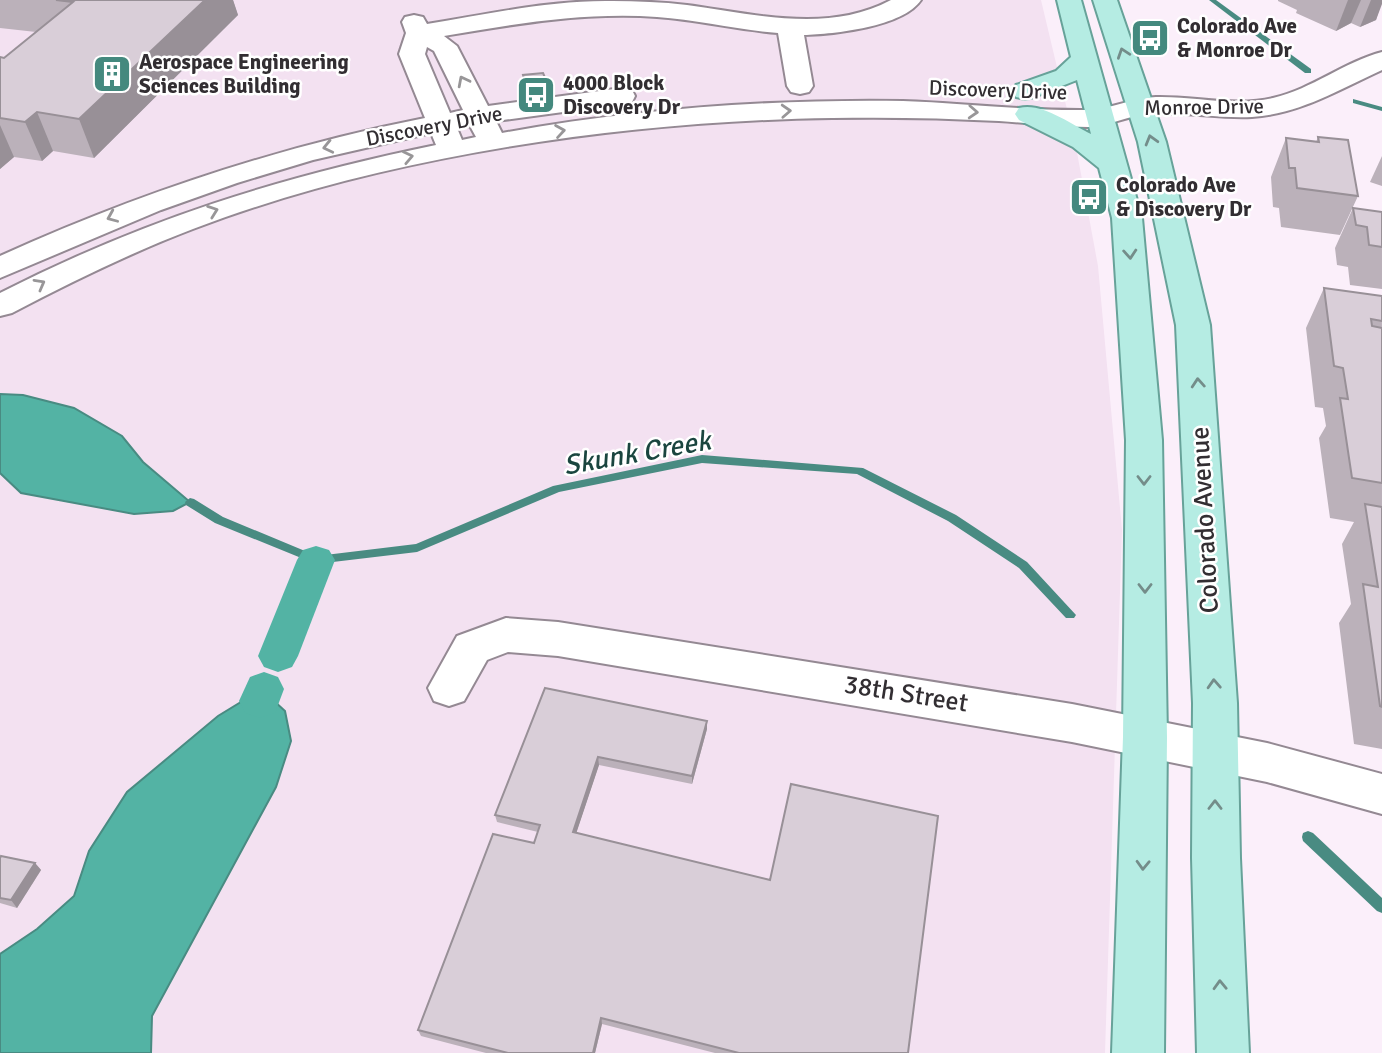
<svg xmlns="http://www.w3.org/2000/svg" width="1382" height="1053" viewBox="0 0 1382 1053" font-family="Signika,sans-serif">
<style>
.built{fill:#f3e1f1}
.water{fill:#53b3a4;stroke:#498b82;stroke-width:2}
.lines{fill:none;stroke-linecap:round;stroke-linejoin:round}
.stream{fill:#498b82;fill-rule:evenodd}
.canal{fill:#53b3a4;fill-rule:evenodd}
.minor-casing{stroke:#948993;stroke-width:4}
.major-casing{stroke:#67a299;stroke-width:4}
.minor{fill:#fff;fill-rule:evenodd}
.major{fill:#b5ece3;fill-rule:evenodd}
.wall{fill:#bbb1ba}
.shaded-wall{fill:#989097}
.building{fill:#d9ced8;stroke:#989097;stroke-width:2}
.oneway{stroke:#748d8a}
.oneway2{stroke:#989698}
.labels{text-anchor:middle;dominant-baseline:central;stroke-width:5;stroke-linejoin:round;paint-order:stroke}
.far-poi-label{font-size:21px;font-weight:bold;fill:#322e32;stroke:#fff;text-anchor:start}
.far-street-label{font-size:21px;fill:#322e32;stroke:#fff}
.street-label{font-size:26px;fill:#322e32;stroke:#fff}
.water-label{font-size:28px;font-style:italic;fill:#1a453f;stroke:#fff}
</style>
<rect width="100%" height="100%" fill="#fbeffa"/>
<!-- built -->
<polygon class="built" points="0,0 1041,0 1076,147 1098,266 1122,530 1105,1053 0,1053"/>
<!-- water -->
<g class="water">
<polygon points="0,394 23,395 74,408 122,436 143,462 190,502 173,511 134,514 21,493 0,473"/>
<polygon points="273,700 285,711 291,741 276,787 152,1016 151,1053 0,1053 0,954 37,929 74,896 89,851 127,792 218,716 241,702"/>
</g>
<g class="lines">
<!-- stream -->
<g class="stream">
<polygon points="1209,0 1216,0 1311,69 1311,73 1305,73"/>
<polygon points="1353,99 1382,107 1382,111 1353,103"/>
<polygon points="702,455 863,468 956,515 1027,562 1076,615 1074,618 1066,618 1019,568 948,521 857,474 702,463 559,492 417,552 316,564 215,523 186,505 185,502 190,498 194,499 223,517 317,556 416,544 553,486"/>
<polygon points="1308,831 1313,833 1382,898 1382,913 1377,911 1303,841 1302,837 1303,833"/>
</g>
<!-- canal -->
<g class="canal">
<polygon points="316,546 329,550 335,560 298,656 292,667 278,672 264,667 258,656 297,560 303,550"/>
<polygon points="264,672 278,677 284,689 275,713 260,718 245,713 239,701 250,677"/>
</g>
<!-- minor casing -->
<g class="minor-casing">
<g id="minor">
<path d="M 891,0 L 921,0 C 903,27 834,34 804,35 L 813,86 L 809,92 L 800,94 L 791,92 L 787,86 L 778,33 C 738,30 698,20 657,17 C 585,12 515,24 444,36 L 457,46 L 488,106 L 622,88 L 632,90 L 635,96 L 632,102 L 622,104 L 496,121 L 502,133 C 634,109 769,99 903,101 C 964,103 1026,111 1088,110 C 1111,109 1132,98 1156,97 C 1195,96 1235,107 1273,98 C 1312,89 1344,62 1382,52 L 1382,70 C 1340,89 1300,114 1252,117 C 1218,119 1184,111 1150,114 C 1129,115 1110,126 1088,127 C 1058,127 1029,123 999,121 C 943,118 888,117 832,118 C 626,121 386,155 193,229 C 130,253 71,282 12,313 L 0,316 L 0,293 C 143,220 280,177 436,145 L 431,133 L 313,160 L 237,183 L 161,210 L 0,278 L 0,256 C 137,194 278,147 425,118 L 399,54 L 406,33 L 402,22 L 405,17 L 414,15 L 423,17 L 427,24 C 489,14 550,0 612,1 C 637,1 662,2 687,5 C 755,14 827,34 891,0 ZM 427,47 L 434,51 L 463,110 L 450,113 L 425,54 ZM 470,126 L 476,137 L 462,140 L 457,128 Z"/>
<polygon points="506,618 558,622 1072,704 1267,743 1382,774 1382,814 1267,782 1072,742 558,656 508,652 487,660 464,701 449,706 434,701 428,688 457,636"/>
</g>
</g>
<!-- major casing -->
<g class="major-casing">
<g id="major">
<path d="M 1057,0 L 1081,0 L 1142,218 L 1162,440 L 1167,737 L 1164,1053 L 1112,1053 L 1123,737 L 1126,440 L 1112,218 L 1099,168 L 1073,147 L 1019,120 L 1015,114 L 1019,108 C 1042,102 1070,124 1091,134 L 1077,80 L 1034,97 L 1025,99 L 1016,97 L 1012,91 L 1016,85 L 1056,71 L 1071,57 Z"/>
<polygon points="1093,0 1117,0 1166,142 1210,325 1237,703 1240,858 1249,1053 1197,1053 1192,858 1193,703 1176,325 1138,142"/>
</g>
</g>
<!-- minor -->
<use href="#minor" class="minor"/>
<!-- major -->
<use href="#major" class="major"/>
</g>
<!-- wall -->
<g class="wall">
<polygon points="0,0 233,0 238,15 94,158 53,151 42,161 14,157 0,169 0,57 4,58 36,32 0,28"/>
<polygon points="1278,0 1382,0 1376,20 1360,27 1351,23 1336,31 1296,13 1297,10 1278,1"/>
<polygon points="1318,137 1358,196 1340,235 1281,227 1279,208 1273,207 1271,177 1286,138 1316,142"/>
<polygon points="1382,156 1382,186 1370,182"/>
<polygon points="1353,208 1382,212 1382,289 1350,285 1348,267 1337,265 1335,248"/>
<polygon points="1324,288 1382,296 1382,749 1354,744 1339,623 1351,604 1342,544 1354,522 1330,518 1319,438 1326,426 1323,408 1315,407 1306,328"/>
<polygon points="545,688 707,729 692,784 599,765 576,833 908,1053 715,1053 602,1024 595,1053 486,1053 421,1036 418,1030 534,843 538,832 497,822 495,815"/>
<polygon points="0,858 35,863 41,870 17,908 0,903"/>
</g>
<!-- shaded-wall -->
<g class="shaded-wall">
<polygon points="205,0 233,0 238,15 94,158 79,119"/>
<polygon points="1348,0 1361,0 1351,23 1336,31"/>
<polygon points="1371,0 1382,0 1382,4 1376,20 1360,27"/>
<polygon points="546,80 546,88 526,90 525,82"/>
<polygon points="37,112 53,151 42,161 25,122"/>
<polygon points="0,125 14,157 0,169"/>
<polygon points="707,721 707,729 692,784 692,776"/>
<polygon points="598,757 599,765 574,840 573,832"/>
<polygon points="35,863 41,870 17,908 11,900"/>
<polygon points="601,1018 602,1024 595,1053 593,1053"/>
</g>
<!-- building -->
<g class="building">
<polygon points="56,0 205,0 79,119 37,112 25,122 0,118 0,57 4,58 73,2"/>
<polygon points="543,73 546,80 525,82 523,75"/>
<polygon points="1318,137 1348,140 1358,196 1297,188 1295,168 1289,168 1286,138 1319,142"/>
<polygon points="1353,208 1382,212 1382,247 1369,245 1367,227 1356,225"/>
<polygon points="1324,288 1382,296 1382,321 1371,319 1372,326 1382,328 1382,483 1352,478 1340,398 1348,399 1343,368 1334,366"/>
<polygon points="1365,504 1382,507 1382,707 1380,706 1363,584 1378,587"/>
<polygon points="545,688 707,721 692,776 598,757 573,832 770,880 791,784 938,816 908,1053 739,1053 601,1018 593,1053 508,1053 418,1030 493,834 534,843 540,825 495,815"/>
<polygon points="1,856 35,863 11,900 0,898 0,858"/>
</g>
<!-- one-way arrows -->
<defs><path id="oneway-chevron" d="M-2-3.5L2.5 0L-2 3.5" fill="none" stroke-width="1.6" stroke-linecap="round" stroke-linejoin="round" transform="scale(1.75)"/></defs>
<g class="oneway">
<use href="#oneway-chevron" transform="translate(1123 53) rotate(-109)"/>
<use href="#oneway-chevron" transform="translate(1151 140) rotate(-106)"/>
<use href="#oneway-chevron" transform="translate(1130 254) rotate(86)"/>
<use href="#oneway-chevron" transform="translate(1198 383) rotate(-94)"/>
<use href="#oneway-chevron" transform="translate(1144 480) rotate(90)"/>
<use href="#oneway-chevron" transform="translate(1145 588) rotate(90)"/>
<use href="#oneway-chevron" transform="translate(1214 684) rotate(-93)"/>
<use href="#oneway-chevron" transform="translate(1215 805) rotate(-90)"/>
<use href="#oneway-chevron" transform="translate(1143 865) rotate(92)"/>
<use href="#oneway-chevron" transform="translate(1220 985) rotate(-92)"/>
</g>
<g class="oneway2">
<use href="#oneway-chevron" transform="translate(463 81) rotate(-117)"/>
<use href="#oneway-chevron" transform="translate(786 111) rotate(-3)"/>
<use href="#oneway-chevron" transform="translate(973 112) rotate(3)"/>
<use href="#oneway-chevron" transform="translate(560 131) rotate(-9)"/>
<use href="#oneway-chevron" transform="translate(328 147) rotate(167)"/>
<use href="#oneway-chevron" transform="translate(408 157) rotate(-12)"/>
<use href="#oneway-chevron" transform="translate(213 211) rotate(-20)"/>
<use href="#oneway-chevron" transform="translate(112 217) rotate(157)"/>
<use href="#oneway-chevron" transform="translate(40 284) rotate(-29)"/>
</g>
<!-- icons -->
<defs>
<g id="bus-square" transform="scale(2.0125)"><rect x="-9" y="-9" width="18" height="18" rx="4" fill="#44897e" stroke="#fff"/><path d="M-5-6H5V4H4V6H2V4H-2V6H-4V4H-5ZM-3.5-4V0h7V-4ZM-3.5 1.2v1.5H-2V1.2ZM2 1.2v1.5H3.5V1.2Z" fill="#fff"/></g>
<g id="building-square" transform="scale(2.0125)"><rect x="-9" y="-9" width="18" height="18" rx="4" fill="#44897e" stroke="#fff"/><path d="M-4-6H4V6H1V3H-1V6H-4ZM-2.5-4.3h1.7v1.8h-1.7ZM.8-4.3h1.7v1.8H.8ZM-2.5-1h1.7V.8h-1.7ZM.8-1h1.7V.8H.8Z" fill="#fff"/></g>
</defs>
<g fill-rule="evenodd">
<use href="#bus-square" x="1150" y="38"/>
<use href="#building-square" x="112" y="74"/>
<use href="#bus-square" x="536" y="95"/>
<use href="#bus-square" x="1089" y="197"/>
</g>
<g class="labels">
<!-- far-poi labels -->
<g class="far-poi-label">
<text x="1177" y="26">Colorado Ave<tspan x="1177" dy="24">&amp; Monroe Dr</tspan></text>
<text x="139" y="62">Aerospace Engineering<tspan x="139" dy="24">Sciences Building</tspan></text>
<text x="563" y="83">4000 Block<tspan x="563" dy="24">Discovery Dr</tspan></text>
<text x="1116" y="185">Colorado Ave<tspan x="1116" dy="24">&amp; Discovery Dr</tspan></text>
</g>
<!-- far-street labels -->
<g class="far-street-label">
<text transform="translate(998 90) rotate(2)">Discovery Drive</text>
<text transform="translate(1204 107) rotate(-1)">Monroe Drive</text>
<text transform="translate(434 126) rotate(-11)">Discovery Drive</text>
</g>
<!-- street labels -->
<g class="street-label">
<text transform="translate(1205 520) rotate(-93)">Colorado Avenue</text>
<text transform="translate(906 694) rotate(9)">38th Street</text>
</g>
<!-- water labels -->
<g class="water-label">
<text transform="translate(637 453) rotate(-10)">Skunk Creek</text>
</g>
</g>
</svg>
